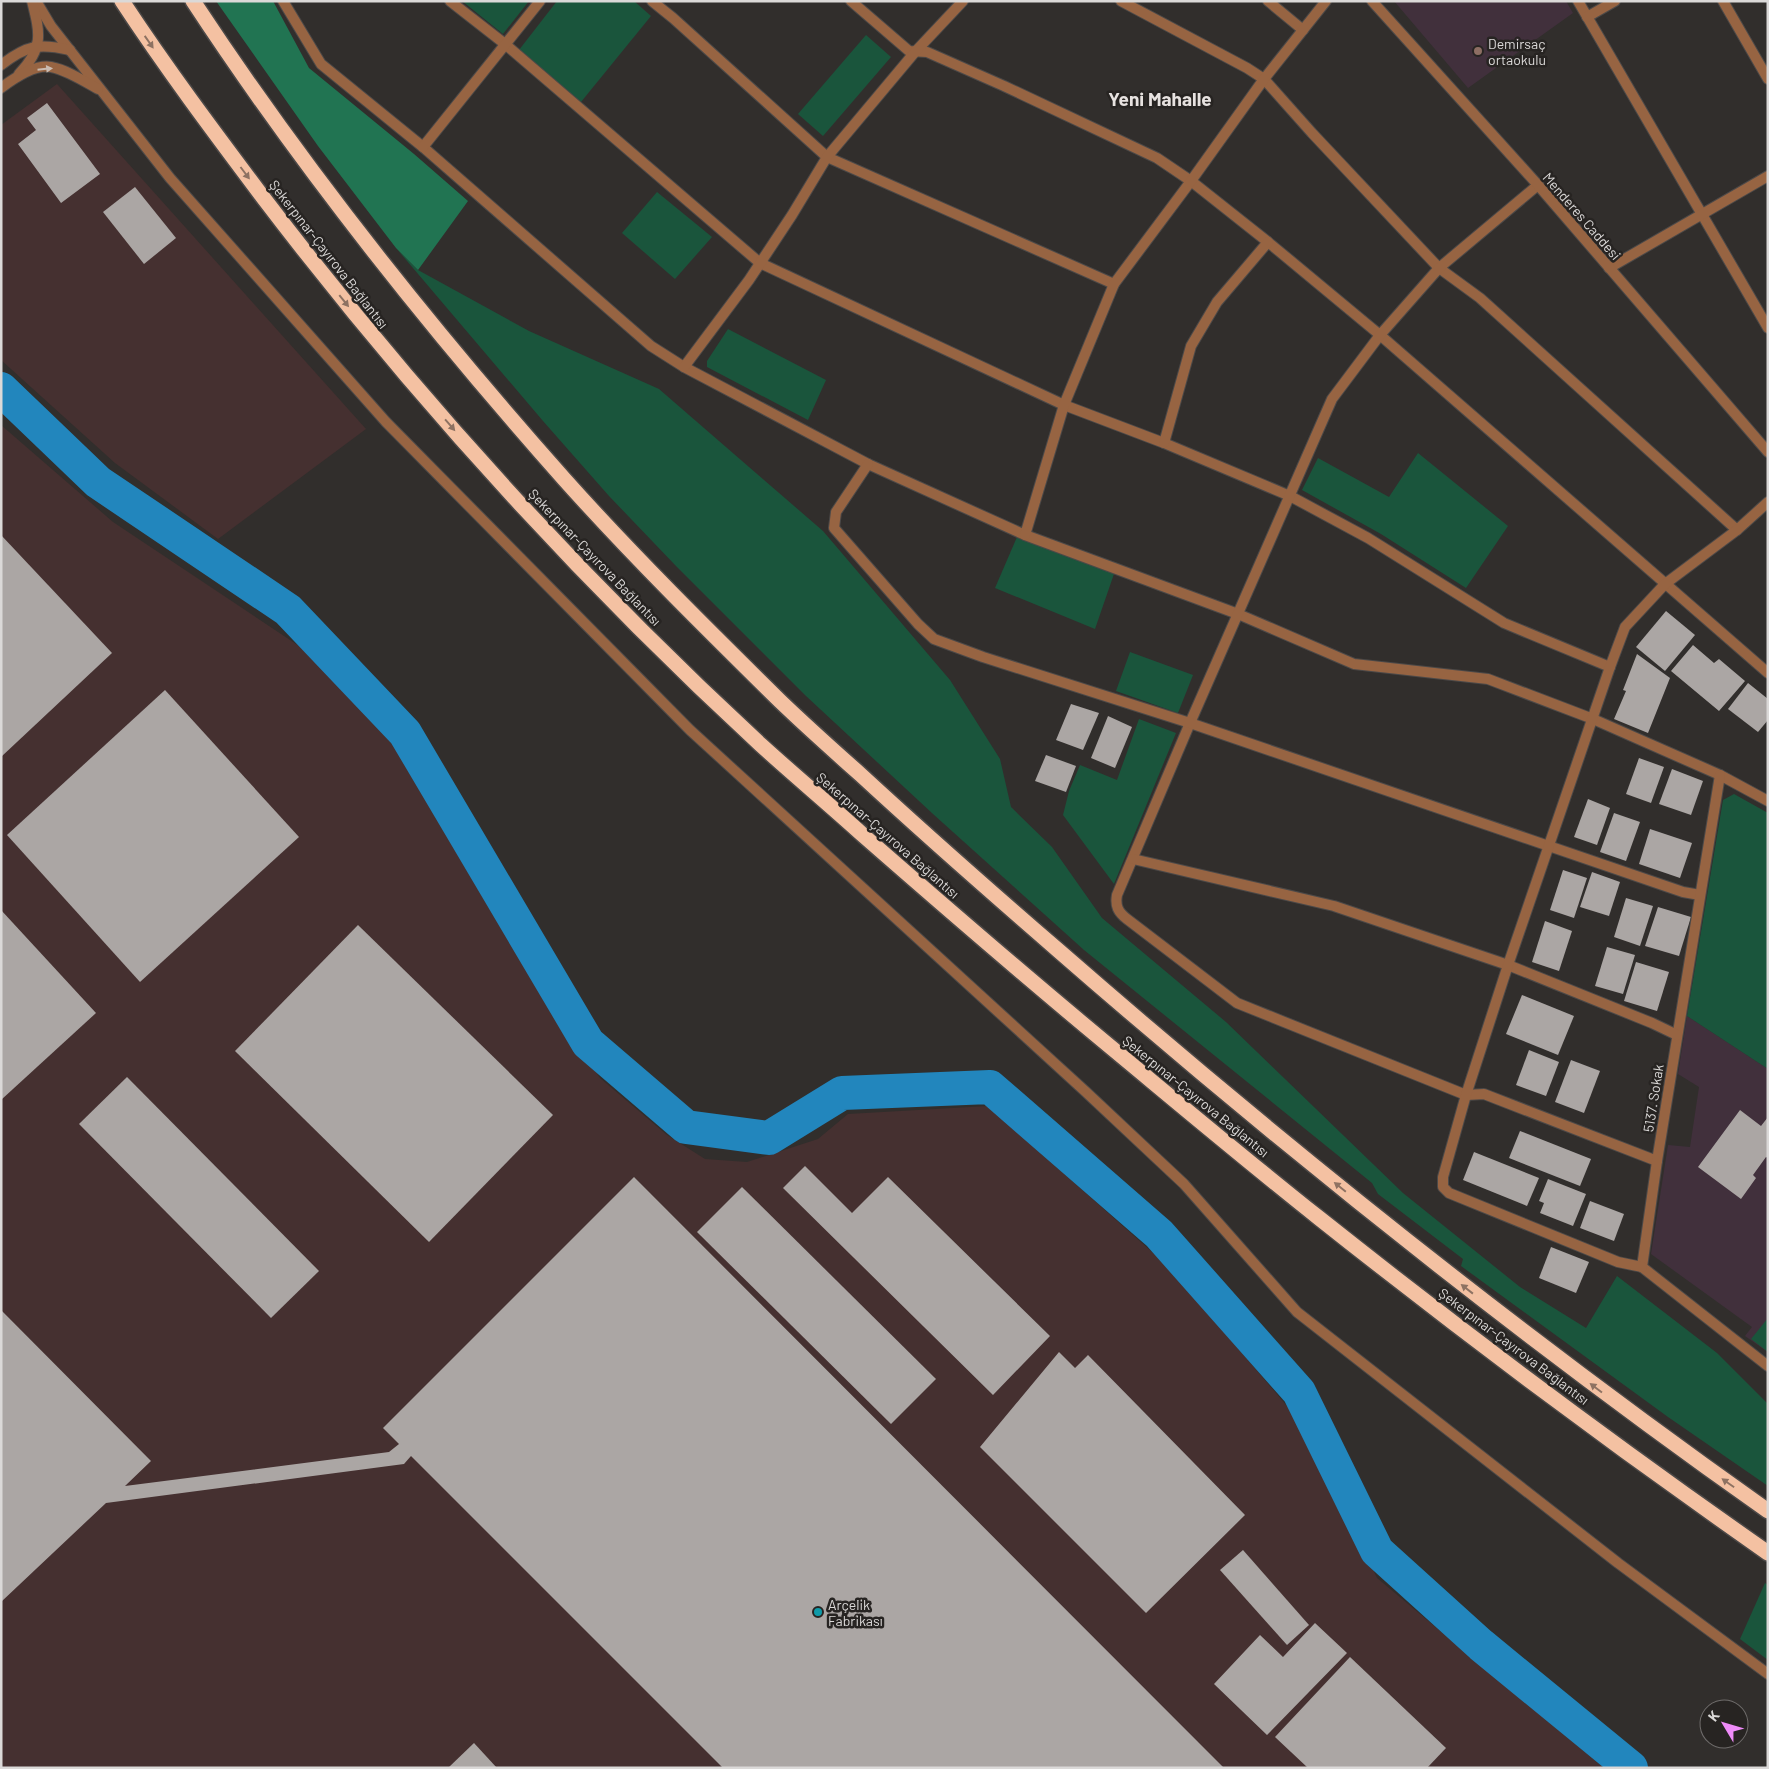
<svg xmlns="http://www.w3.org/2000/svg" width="1769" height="1769" viewBox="0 0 1769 1769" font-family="Barlow,sans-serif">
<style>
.industrial{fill:#453030}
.education{fill:#41303c}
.green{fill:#1a553c}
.forest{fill:#217452}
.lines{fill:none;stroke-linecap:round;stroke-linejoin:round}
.river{stroke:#2286bd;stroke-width:34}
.building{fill:#aba6a4}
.minor-casing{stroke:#4c4948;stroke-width:12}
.tertiary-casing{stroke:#4c4948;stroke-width:12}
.motorway-casing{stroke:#4c4948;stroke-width:18}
.minor{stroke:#976442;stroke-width:10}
.tertiary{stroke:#976442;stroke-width:10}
.motorway{stroke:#f4c1a2;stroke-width:15}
.oneway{fill:#8e7262}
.oneway2{fill:#cabcb2}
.education-dot{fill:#8d6e63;stroke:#272422;stroke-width:2}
.culture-dot{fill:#0f9aa8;stroke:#272422;stroke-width:2}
.labels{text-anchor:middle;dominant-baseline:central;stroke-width:5;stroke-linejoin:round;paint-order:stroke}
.poi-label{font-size:14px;fill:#dbd9d8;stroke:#272422;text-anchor:start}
.street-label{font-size:14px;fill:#dbd9d8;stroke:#272422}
.district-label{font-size:19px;font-weight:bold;fill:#e7e2e0;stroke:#272422}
</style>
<rect width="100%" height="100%" fill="#312e2c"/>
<!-- industrial -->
<g class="industrial">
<polygon points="57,84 366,429 218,539 115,463 1,360 1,125"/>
<polygon points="1,425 113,522 308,652 428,777 548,1005 600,1078 667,1135 705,1159 747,1162 818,1139 848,1114 988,1106 1170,1268 1308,1431 1377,1578 1604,1768 1,1768"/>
</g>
<!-- education -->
<g class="education">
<polygon points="1394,1 1566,1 1573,13 1468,88"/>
<polygon points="1687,1016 1768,1069 1768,1352 1745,1336 1752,1327 1651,1254 1668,1145 1690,1147 1699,1087 1678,1074"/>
</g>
<!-- green -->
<g class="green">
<polygon points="462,1 529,1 503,34"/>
<polygon points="557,1 634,1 651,16 581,102 519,50"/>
<polygon points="866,35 891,57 823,136 798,114"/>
<polygon points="657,192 712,237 675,279 622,233"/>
<polygon points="396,248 418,270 529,331 659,389 823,531 950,680 1000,759 1011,807 1052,847 1102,918 1226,1022 1403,1193 1520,1287 1586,1328 1617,1276 1717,1353 1768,1404 1768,1486 1668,1417 1461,1266 1463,1259 1378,1194 1372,1183 1084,950 933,814 806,696 676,566 609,496 543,421"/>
<polygon points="728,329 826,380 808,420 707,367 707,361"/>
<polygon points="1418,453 1508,526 1466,588 1381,534 1302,490 1318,458 1389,497"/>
<polygon points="1017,537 1115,571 1095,629 995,588"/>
<polygon points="1130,652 1193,675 1178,713 1116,691"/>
<polygon points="1139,719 1176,733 1114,884 1063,815 1069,791 1080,765 1117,780"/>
<polygon points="1734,794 1768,813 1768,1069 1687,1016 1723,800"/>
<polygon points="1768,1318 1768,1352 1751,1339"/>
<polygon points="1765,1583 1768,1585 1768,1660 1740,1639"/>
</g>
<!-- forest -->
<polygon class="forest" points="216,1 273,1 309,68 414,154 468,201 418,270 396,248 318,146"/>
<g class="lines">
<!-- river -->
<polyline class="river" points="1,389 98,482 288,610 405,733 588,1043 686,1127 769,1138 842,1093 990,1087 1159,1234 1299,1392 1377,1551 1481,1645 1631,1768"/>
</g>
<!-- building -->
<g class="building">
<polygon points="47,103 100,174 61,203 18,144 36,130 27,118"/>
<polygon points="135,187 176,238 144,264 103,212"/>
<polygon points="1,535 112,653 1,757"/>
<polygon points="1666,611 1695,635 1665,671 1636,647"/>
<polygon points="1693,645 1714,663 1719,659 1745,681 1719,711 1671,671"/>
<polygon points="1637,654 1670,678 1648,733 1614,719 1626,691 1623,690"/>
<polygon points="1748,683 1768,699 1768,720 1758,732 1728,709"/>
<polygon points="165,690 299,837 140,982 7,835"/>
<polygon points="1071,704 1099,713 1083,750 1056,740"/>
<polygon points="1108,716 1132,727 1115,768 1091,758"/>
<polygon points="1046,755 1076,766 1066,792 1035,781"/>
<polygon points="1639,758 1664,767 1651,803 1626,794"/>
<polygon points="1672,769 1703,781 1691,815 1659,804"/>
<polygon points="1588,799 1610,808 1597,845 1574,837"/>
<polygon points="1614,813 1640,822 1626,861 1600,852"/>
<polygon points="1650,829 1692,843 1680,878 1639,864"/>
<polygon points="1563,870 1587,878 1574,918 1550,910"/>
<polygon points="1592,872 1620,882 1609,916 1580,907"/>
<polygon points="1626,898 1653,906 1640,946 1614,937"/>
<polygon points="1658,907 1691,917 1679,956 1645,946"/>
<polygon points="1,910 96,1013 1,1100"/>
<polygon points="1545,921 1572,931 1559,971 1532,962"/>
<polygon points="358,925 553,1115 429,1242 235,1051"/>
<polygon points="1607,947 1635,955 1623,994 1595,986"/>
<polygon points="1636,962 1669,972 1657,1011 1624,1001"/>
<polygon points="1522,995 1574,1016 1558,1055 1506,1034"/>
<polygon points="1529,1050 1559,1062 1546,1096 1516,1085"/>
<polygon points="1571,1060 1600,1071 1584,1113 1555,1102"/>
<polygon points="127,1077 319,1271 271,1318 79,1124"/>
<polygon points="1740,1110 1761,1126 1768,1117 1768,1158 1766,1157 1753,1175 1756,1178 1741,1199 1698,1167"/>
<polygon points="1520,1131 1591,1159 1580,1186 1509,1158"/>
<polygon points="1474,1152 1539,1178 1527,1206 1463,1180"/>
<polygon points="805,1166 852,1213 888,1177 1050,1336 993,1395 783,1188"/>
<polygon points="634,1177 1224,1768 723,1768 411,1456 404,1464 106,1503 1,1602 1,1310 151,1461 125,1486 389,1452 399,1444 383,1428"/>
<polygon points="1548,1179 1586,1194 1573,1226 1540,1213 1544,1203 1539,1201"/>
<polygon points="742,1187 936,1379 891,1424 697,1232"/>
<polygon points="1590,1201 1624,1214 1614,1241 1580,1228"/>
<polygon points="1551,1247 1589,1262 1576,1293 1539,1278"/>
<polygon points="1059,1352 1075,1368 1088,1355 1245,1515 1146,1613 980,1447"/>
<polygon points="1243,1550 1309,1625 1287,1645 1220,1570"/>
<polygon points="1315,1623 1347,1653 1267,1735 1214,1684 1260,1635 1283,1657"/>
<polygon points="1350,1657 1446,1748 1427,1768 1308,1768 1275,1737"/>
<polygon points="474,1743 497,1768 448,1768"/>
</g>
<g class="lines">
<!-- minor casing -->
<g class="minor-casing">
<g id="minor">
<polyline points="283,1 321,64 423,147 651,346 684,367 868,464 1025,535 1238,614 1354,664 1488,679 1593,719 1720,775 1768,801"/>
<polyline points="450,1 505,44 760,263 1064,405 1164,443 1290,496 1368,538 1504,623 1610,667"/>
<polyline points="652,1 673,18 827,157 1114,284"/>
<polyline points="851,1 909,51 927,52 1004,86 1157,158 1191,181 1268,242 1380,335 1768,673"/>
<polyline points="1121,1 1247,68 1264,79 1312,133 1439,268 1480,298 1737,530"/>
<polyline points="1268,1 1303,30"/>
<polyline points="1578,1 1768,328"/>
<polyline points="1723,1 1768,79"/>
<polyline points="1587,17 1615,1"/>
<polyline points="423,147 540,1"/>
<path d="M 1538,185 L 1439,268 L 1380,335 L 1332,399 L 1190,723 L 1117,895 C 1115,906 1118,912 1127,919 L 1237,1003 L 1466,1095 L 1484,1094 L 1657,1161"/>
<polyline points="1609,268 1768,176"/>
<polyline points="684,367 749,280 792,215 827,157 915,52 963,1"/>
<polyline points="1164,443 1191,346 1217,302 1268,242"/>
<polyline points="868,464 836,512 834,528 918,624 934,639 983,657 1190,723 1683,892 1700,895"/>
<polyline points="1025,535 1064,405 1114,284 1191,181 1264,79 1326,1"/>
<polyline points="1720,775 1657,1161 1642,1267 1768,1366"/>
<polyline points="1133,859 1334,906 1508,965 1652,1023 1677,1035"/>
<polyline points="1642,1267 1618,1262 1449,1193 1443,1187 1443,1177 1466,1095 1508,965 1610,667 1625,627 1665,584 1737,530 1768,502"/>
</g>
</g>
<!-- tertiary casing -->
<g class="tertiary-casing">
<g id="tertiary">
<polyline points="36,1 51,26 170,178 386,422 690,730 1086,1092 1184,1184 1297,1312 1618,1563 1768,1674"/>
<polyline points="1372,1 1538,185 1768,452"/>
<path d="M 1,65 C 27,45 39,43 70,50"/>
<path d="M 19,74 C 44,48 40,33 32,1"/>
<path d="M 1,88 C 13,79 35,64 51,67 C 67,70 84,81 98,89"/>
</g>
</g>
<!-- motorway casing -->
<g class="motorway-casing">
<g id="motorway">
<path d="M 122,1 C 166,68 214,132 262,196 C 412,393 579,577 761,745 C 795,776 830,805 864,836 C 944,906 1025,976 1107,1044 C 1177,1102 1247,1161 1319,1218 C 1465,1334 1615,1446 1768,1553"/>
<path d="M 193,1 C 304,170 431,329 565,480 C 633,556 707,629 780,701 C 806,726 834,751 861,775 C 926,835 992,893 1059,951 C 1286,1149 1522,1337 1768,1511"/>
</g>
</g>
<!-- minor -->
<use href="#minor" class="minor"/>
<!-- tertiary -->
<use href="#tertiary" class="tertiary"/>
<!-- motorway -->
<use href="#motorway" class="motorway"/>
</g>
<!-- one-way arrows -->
<defs><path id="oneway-solid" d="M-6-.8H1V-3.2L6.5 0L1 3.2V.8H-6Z" transform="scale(1.25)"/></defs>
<g class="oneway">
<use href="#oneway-solid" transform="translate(149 42) rotate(55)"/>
<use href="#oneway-solid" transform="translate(245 173) rotate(53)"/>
<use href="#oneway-solid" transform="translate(344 301) rotate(51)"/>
<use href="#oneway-solid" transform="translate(450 425) rotate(49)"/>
<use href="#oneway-solid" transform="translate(1340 1187) rotate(-141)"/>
<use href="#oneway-solid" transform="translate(1467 1289) rotate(-142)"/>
<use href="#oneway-solid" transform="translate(1596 1388) rotate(-143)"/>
<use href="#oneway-solid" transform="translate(1728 1483) rotate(-145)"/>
</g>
<use class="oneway2" href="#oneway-solid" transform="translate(45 69) rotate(-6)"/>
<!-- markers -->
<circle class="education-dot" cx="1478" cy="51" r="5"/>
<circle class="culture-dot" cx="818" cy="1612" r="5"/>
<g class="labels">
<!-- poi labels -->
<g class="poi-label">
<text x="1488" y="43">Demirsaç<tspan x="1488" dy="16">ortaokulu</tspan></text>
<text x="828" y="1604">Arçelik<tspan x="828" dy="16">Fabrikası</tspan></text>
</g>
<!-- street labels -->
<g class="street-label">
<text transform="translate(1582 216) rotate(49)">Menderes Caddesi</text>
<text transform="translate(329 254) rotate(52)">Şekerpınar-Çayırova Bağlantısı</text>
<text transform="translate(595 557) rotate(46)">Şekerpınar-Çayırova Bağlantısı</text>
<text transform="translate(888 835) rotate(41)">Şekerpınar-Çayırova Bağlantısı</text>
<text transform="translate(1196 1096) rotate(39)">Şekerpınar-Çayırova Bağlantısı</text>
<text transform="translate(1653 1098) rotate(-81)">5137. Sokak</text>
<text transform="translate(1514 1346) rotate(37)">Şekerpınar-Çayırova Bağlantısı</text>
</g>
<!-- district labels -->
<g class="district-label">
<text x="1160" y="98">Yeni Mahalle</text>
</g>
</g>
<!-- border -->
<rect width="1769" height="1769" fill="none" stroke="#dbd9d8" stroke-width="5"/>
<!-- north arrow -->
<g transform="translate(1724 1724) rotate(308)"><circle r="24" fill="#272422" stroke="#6f6c6b"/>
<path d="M0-4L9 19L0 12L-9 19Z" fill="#ee8bf8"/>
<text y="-8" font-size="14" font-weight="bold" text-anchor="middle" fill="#dbd9d8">K</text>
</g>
</svg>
